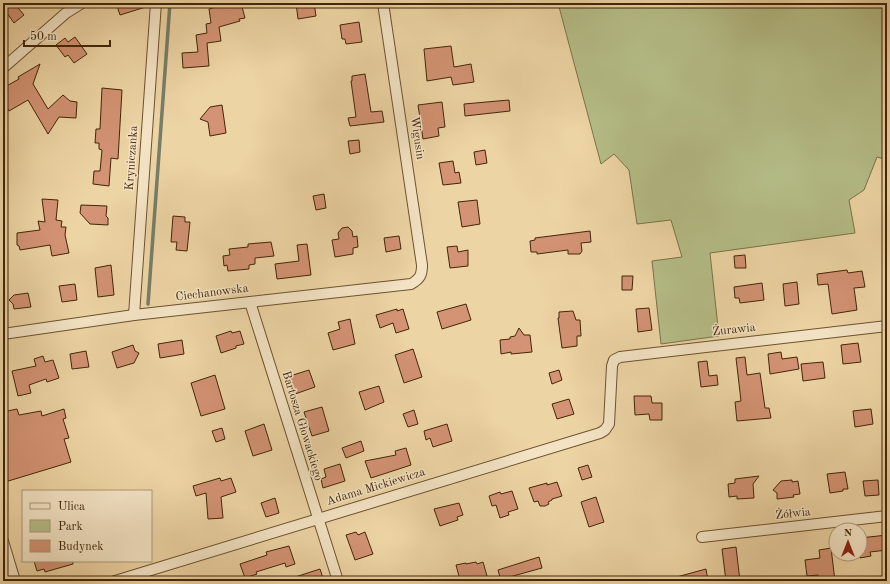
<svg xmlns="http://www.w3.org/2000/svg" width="890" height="584" viewBox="0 0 890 584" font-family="'Old Standard TT',serif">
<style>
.green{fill:#b5bd87;stroke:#7c7248}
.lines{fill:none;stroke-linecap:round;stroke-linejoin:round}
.stream{stroke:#767e69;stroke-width:3.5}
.building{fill:#d39374;stroke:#422608}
.street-casing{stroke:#6d522f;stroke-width:12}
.street{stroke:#f3e3c4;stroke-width:10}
.labels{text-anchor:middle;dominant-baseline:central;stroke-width:3;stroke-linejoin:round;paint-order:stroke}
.street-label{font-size:12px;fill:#422608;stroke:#f3e3c4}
</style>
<rect width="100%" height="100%" fill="#edd4a4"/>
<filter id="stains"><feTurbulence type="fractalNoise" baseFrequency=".005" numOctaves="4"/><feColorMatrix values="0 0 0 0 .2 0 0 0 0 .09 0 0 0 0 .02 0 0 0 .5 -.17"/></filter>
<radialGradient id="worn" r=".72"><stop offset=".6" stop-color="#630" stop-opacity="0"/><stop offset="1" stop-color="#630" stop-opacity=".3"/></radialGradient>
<!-- green -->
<polygon class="green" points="558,3 887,3 887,160 877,157 864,190 849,200 855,233 710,253 719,336 661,344 652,261 682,257 671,220 637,224 629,170 614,154 601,164"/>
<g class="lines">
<!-- stream -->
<polyline class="stream" points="148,304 170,3"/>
</g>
<!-- building -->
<g class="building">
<polygon points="3,3 14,3 24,15 14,23 7,13 3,12"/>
<polygon points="116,3 149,3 149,6 120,15"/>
<polygon points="230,3 241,3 245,18 239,19 240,21 219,27 221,41 207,43 209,66 183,68 182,53 198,52 196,35 207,33 206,24 211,23 209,9"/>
<polygon points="296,3 314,3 316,16 298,19"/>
<polygon points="359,22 362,42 346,44 345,39 342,39 340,25"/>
<polygon points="75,37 87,54 74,63 68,55 65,57 56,45 65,38 68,42"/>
<polygon points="451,46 454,67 471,64 474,82 453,85 451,77 427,81 424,49"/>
<polygon points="40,64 33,84 48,109 63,95 70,101 77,102 76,118 59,117 48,134 28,100 9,111 6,106 3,108 3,88 19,79 18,77"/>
<polygon points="365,74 371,112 382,111 384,122 350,126 348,118 356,117 351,81 352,81 352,76"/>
<polygon points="102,88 122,90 118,159 111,158 109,186 93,184 94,171 100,171 102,150 99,149 99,143 95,143 96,129 100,129"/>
<polygon points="509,100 510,111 465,116 464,104"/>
<polygon points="442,102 445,127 438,128 439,136 423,139 418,105"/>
<polygon points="222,105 226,133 210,136 208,122 200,119 210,107"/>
<polygon points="359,140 360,152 350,154 348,141"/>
<polygon points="485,150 487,163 476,165 474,152"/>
<polygon points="453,161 455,173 459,172 461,183 443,185 439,163"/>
<polygon points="324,194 326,208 316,210 313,196"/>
<polygon points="42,199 58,200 56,220 62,221 61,227 66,227 65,235 69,253 52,256 50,245 20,250 19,246 17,245 17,233 40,230 38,221 45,222"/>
<polygon points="477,200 480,224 462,227 458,202"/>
<polygon points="81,205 107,206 106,216 108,218 108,225 90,224 80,213"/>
<polygon points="173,216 185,217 185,222 190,222 187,251 176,250 177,242 171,242"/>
<polygon points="348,227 352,231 353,237 357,236 358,247 353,248 353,254 335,257 332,240 339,239 338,233 342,228"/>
<polygon points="590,231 591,242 581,243 582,251 580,254 568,254 568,250 537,254 537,252 531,252 530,241 535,240 535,238"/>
<polygon points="399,236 401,249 386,252 384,238"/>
<polygon points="271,242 274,256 255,258 255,264 249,265 249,269 228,271 227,265 224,266 223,256 230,255 229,249 248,247 248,244"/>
<polygon points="307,244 311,275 277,279 275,264 299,261 297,245"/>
<polygon points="457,246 458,252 468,250 468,266 450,268 447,247"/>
<polygon points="745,255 746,268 735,268 734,256"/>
<polygon points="111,265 114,295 98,297 95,268"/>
<polygon points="847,270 848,273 862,271 865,287 854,288 857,310 832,314 828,284 818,285 817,274"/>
<polygon points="622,276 633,276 632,290 622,290"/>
<polygon points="797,282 799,304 785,306 783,284"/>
<polygon points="762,283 764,300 740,303 739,298 735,298 734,287"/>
<polygon points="75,284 77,300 62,302 59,286"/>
<polygon points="28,293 31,307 14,309 13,304 9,300 14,295"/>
<polygon points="466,304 471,320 442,329 437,312"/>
<polygon points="649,308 652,330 638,332 636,309"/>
<polygon points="397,309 397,311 403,309 409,329 396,333 393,323 380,328 376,315"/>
<polygon points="573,311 576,320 580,320 581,336 577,336 577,346 562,348 558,318 559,318 559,312"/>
<polygon points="350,319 355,344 333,350 328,333 340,329 338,322"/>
<polygon points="519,328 524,335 530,335 532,352 511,354 511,352 501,354 500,340 510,339 510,337 515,336"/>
<polygon points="231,331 232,333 240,331 244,344 236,346 236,348 221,353 216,336"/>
<polygon points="182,340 184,354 160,358 158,344"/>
<polygon points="858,343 861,362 843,364 841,345"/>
<polygon points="133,345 135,351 139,353 134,363 117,368 112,352"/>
<polygon points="413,349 422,377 404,383 395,355"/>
<polygon points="86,351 89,367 72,369 70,354"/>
<polygon points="781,352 782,359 797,357 799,369 770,374 768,354"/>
<polygon points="43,356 45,362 53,360 59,378 47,382 46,379 29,385 31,393 18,396 12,371 36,366 34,359"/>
<polygon points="745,357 747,375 760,373 765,408 769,408 771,418 737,421 735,402 741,401 736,358"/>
<polygon points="707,361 709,376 717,375 718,385 701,387 698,362"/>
<polygon points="823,362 825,378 803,381 801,364"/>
<polygon points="309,370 315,387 295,394 290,376"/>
<polygon points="559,370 562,380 552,384 549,373"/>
<polygon points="215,375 225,409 201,416 191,383"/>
<polygon points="379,386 384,402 365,410 359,392"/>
<polygon points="634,396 651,396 652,403 662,403 662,420 650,420 649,414 635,415"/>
<polygon points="569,399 574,414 557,419 552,404"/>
<polygon points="322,407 329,431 312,436 304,412"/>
<polygon points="17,409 19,415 41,411 42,416 64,409 66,418 63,419 69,438 64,439 71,462 5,482 3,477 3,461 6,460 3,448 3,412"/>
<polygon points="871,409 873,424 855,427 853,411"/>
<polygon points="414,410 418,424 408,427 403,414"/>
<polygon points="264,424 272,450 253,456 245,431"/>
<polygon points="447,424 452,441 433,447 430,438 426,440 424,431"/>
<polygon points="222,428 225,439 216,442 212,431"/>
<polygon points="361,441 364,451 346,458 342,448"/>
<polygon points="406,448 411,465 371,478 365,461 396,455 395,451"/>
<polygon points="340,464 345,481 323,488 321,479 326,477 324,469"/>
<polygon points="588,465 592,477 582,480 578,468"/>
<polygon points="845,472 848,489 843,489 843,491 830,493 827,474"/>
<polygon points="759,476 753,484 754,498 737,499 737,496 729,497 728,484 735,483 735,479"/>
<polygon points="220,478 221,481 231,478 236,492 221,497 223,518 208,519 206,493 196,496 193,486"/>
<polygon points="792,480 792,482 798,481 800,494 793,495 794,497 777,499 777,493 773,490 781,481"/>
<polygon points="878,480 879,495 865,496 863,481"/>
<polygon points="557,482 562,496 552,499 552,500 548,502 549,504 545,506 540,506 538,501 534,502 529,488 547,483 547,485"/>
<polygon points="512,491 518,509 508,512 509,515 500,518 496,505 492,506 489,496 500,492 501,494"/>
<polygon points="596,497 604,522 589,527 581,502"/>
<polygon points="275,498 279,513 266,517 261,503"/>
<polygon points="459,503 463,515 457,517 458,520 440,526 434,509"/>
<polygon points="356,532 358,535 365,532 373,554 355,560 346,535"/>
<polygon points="887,535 887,550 870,552 871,556 860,558 860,538"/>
<polygon points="289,546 295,564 286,567 285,563 256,572 257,574 245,578 240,564 267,555 266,552"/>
<polygon points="736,547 740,581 726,581 722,549"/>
<polygon points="831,548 835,581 818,581 818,575 807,576 805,560 820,558 819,550"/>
<polygon points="539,557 542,568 513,576 501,581 498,570"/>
<polygon points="34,561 73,561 73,564 45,572 44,569 37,571"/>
<polygon points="476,562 477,564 483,562 487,576 471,581 470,578 460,580 456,565 466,563 466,564"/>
<polygon points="320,569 324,581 289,581 289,579"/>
<polygon points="706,569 708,581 674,581 673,578"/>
</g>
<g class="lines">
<!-- street casing -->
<g class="street-casing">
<g id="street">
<polyline points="3,68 66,13 82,3"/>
<polyline points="250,302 338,581"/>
<polyline points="134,315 156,3"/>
<path d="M 3,334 L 134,315 L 411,284 C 420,279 422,275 422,265 L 383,3"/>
<polyline points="702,537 887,516"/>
<polyline points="3,541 15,581"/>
<polyline points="115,581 600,433 605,430 609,424 612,366 614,360 620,357 887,326"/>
</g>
</g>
<!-- street -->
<use href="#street" class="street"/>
</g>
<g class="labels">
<!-- street labels -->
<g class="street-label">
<text transform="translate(417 138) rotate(82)">Wigusin</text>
<text transform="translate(132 158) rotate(-86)">Kryniczanka</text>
<text transform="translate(212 293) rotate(-7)">Ciechanowska</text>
<text transform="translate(734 330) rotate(-6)">Żurawia</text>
<text transform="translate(302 426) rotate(73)">Bartosza Głowackiego</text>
<text transform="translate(376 487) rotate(-17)">Adama Mickiewicza</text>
<text transform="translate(793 514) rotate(-6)">Żółwia</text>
</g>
</g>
<!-- margin -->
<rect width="890" height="584" fill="none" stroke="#edd4a4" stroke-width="16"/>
<rect x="4" y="4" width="882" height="576" fill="none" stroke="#422608" stroke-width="2"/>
<rect x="8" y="8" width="874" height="568" fill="none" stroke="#422608"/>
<!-- legend -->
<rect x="22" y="490" width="130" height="72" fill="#f3e3c4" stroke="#ac9779"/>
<rect x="30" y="503" width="20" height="6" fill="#f3e3c4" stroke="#ac9779"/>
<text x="58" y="510" font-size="12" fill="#422608">Ulica</text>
<rect x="30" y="520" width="20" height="12" fill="#b5bd87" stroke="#ac9779"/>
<text x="58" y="530" font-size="12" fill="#422608">Park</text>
<rect x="30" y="540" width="20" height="12" fill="#d39374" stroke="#ac9779"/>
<text x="58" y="550" font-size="12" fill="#422608">Budynek</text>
<!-- north arrow -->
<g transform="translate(848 542)"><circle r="19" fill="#f3e3c4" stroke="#ac9779"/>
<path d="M0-3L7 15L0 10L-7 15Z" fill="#8f2418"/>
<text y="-6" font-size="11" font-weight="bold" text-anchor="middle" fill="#422608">N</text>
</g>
<!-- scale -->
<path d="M24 40v6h86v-6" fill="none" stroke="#422608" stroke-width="2"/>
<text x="30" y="40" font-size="12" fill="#422608" stroke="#f3e3c4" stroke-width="3" paint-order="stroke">50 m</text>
<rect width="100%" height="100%" filter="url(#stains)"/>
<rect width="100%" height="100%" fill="url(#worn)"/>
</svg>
